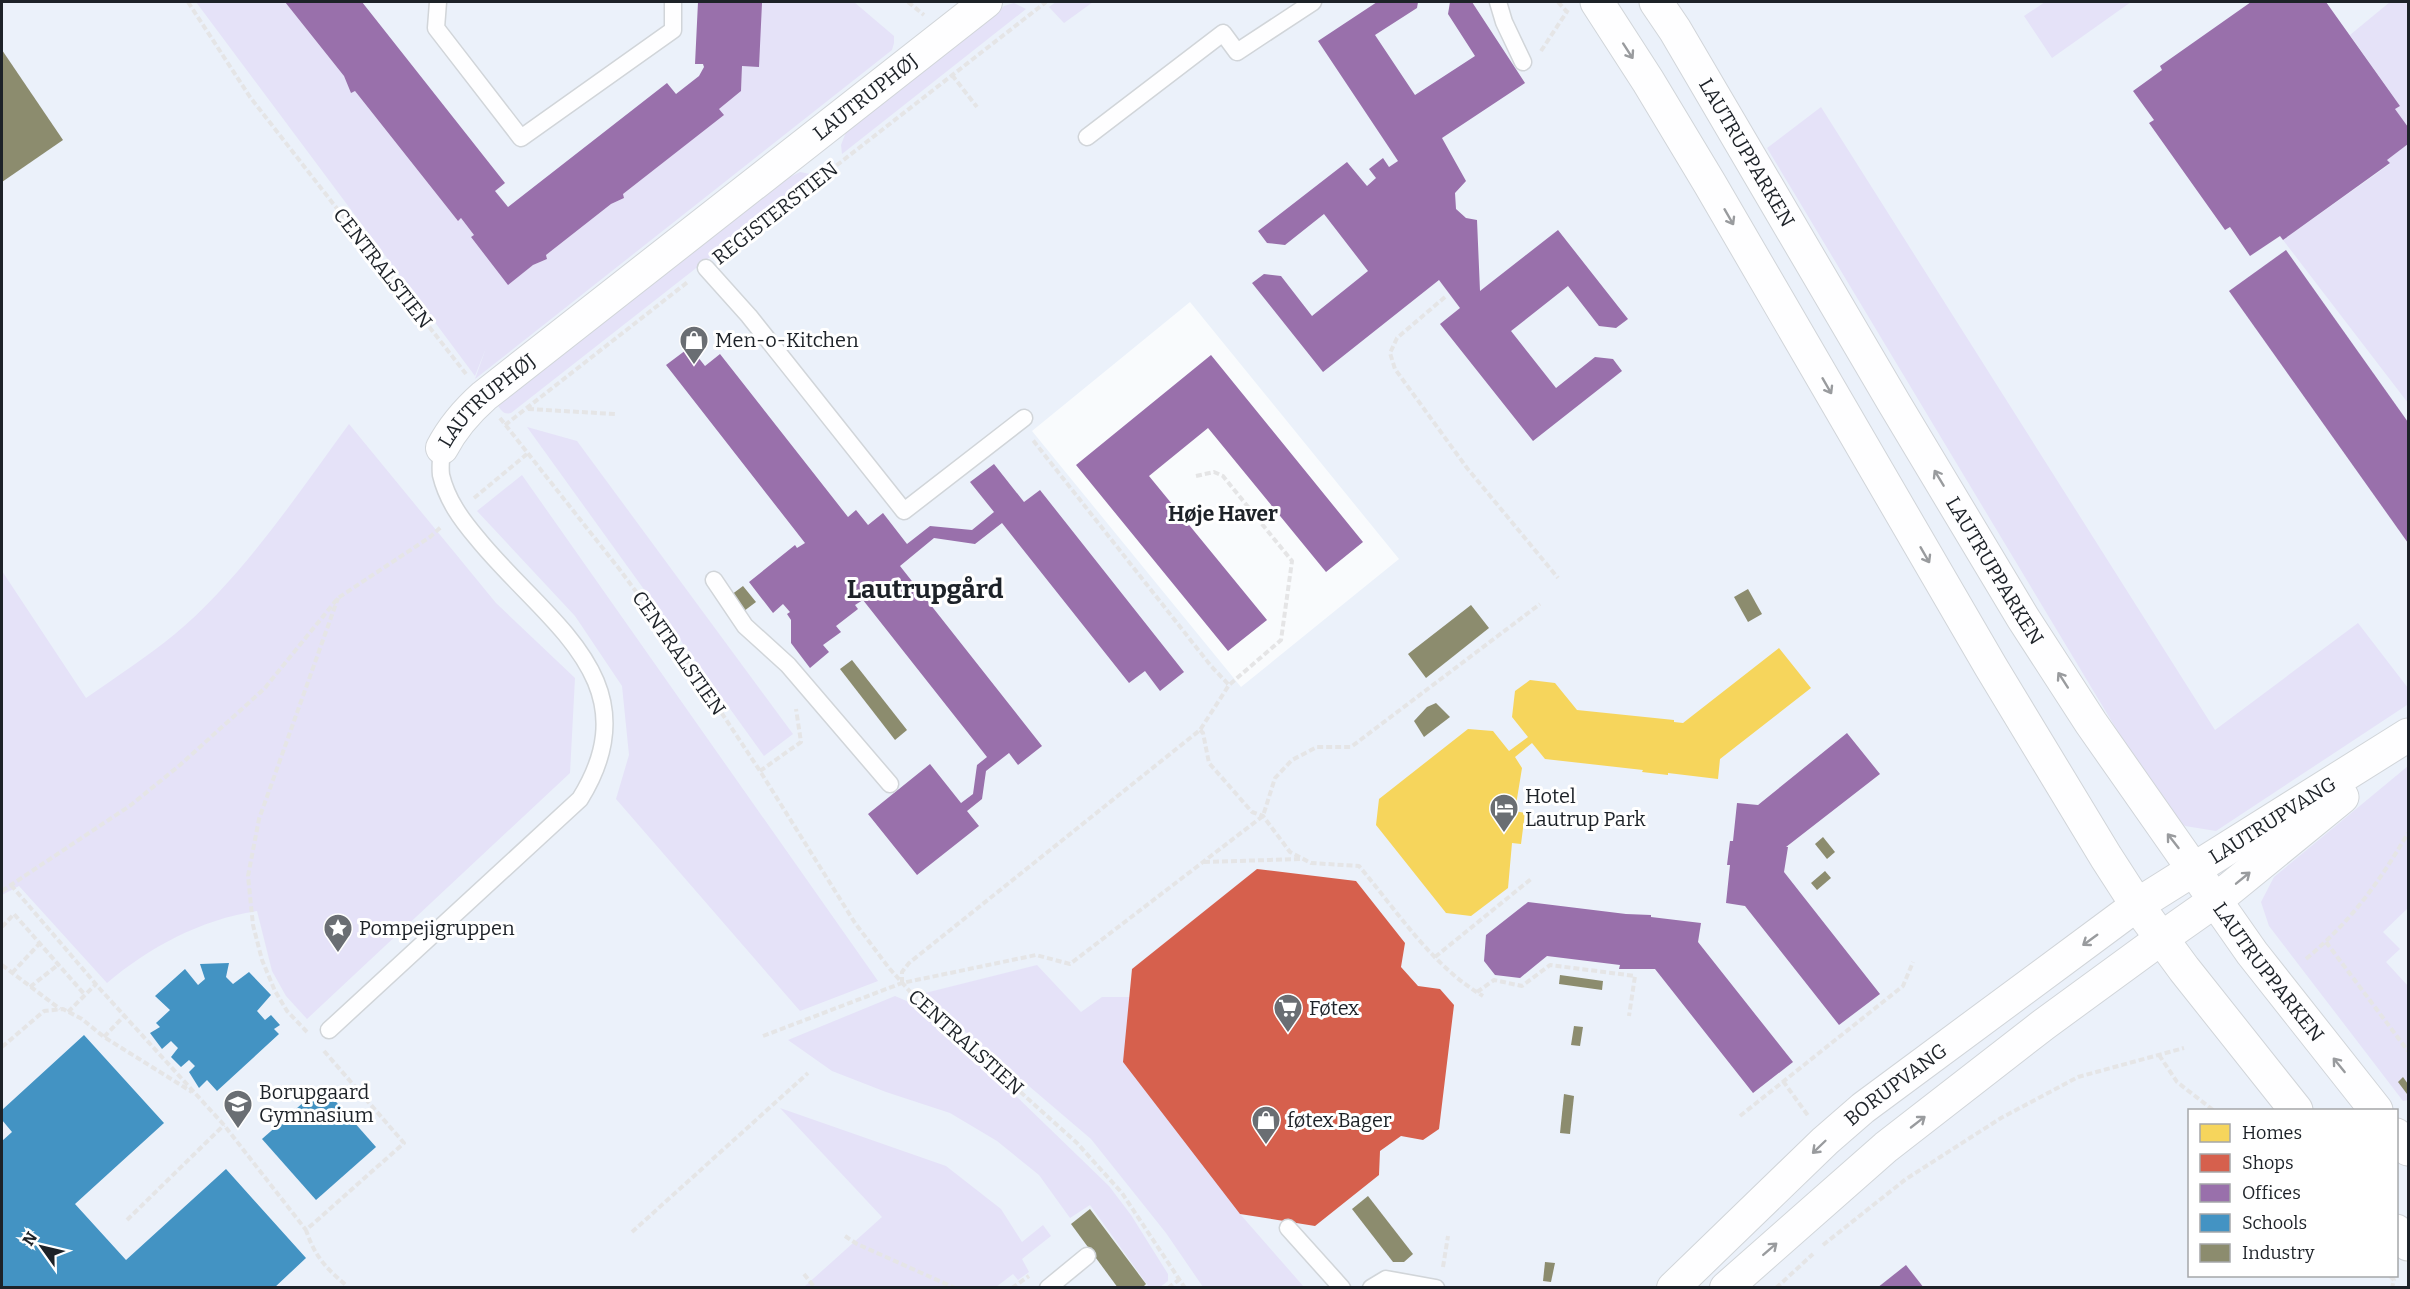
<svg xmlns="http://www.w3.org/2000/svg" width="2410" height="1289" viewBox="0 0 2410 1289" font-family="Bitter,serif">
<style>
.built{fill:#ebf1fa;fill-rule:evenodd}
.green{fill:#e5e2f8}
.homes{fill:#f6d55c}
.shops{fill:#d6604d}
.offices{fill:#9970ab}
.schools{fill:#4393c3}
.industry{fill:#8c8c6e}
.lines{fill:none;stroke-linecap:round;stroke-linejoin:round}
.service-casing{stroke:#d1d5d9;stroke-width:19}
.minor-casing{stroke:#d1d5d9;stroke-width:34}
.tertiary-casing{stroke:#d1d5d9;stroke-width:35}
.path{stroke:#e5e5e6;stroke-width:4;stroke-dasharray:6 3;stroke-linecap:butt}
.service{stroke:#fefeff;stroke-width:16}
.minor{stroke:#fefeff;stroke-width:32}
.tertiary{stroke:#fefeff;stroke-width:33}
.oneway{stroke:#999b9e}
.labels{text-anchor:middle;dominant-baseline:central;stroke-width:6;stroke-linejoin:round;paint-order:stroke}
.street-label{font-size:20px;fill:#1d2228;stroke:#fff}
.poi-label{font-size:20px;fill:#1d2228;stroke:#fff;text-anchor:start}
.neighbourhood-label{font-size:21px;font-weight:bold;fill:#1d2228;stroke:#fff}
.district-label{font-size:26px;font-weight:bold;fill:#1d2228;stroke:#fff}
</style>
<rect width="100%" height="100%" fill="#f9fbfd"/>
<!-- built -->
<path class="built" d="M 2,2 L 2408,2 L 2408,1287 L 2,1288 ZM 1190,302 L 1399,559 L 1241,687 L 1032,431 ZM 2190,1110 L 2396,1110 L 2396,1276 L 2190,1276 Z"/>
<!-- green -->
<g class="green">
<polygon points="196,2 285,2 344,76 351,92 355,91 458,221 461,218 474,235 471,237 508,284 533,265 547,259 546,255 611,204 624,198 623,194 723,115 719,109 741,91 742,66 761,3 722,2 854,2 894,36 894,43 892,50 475,379 486,348 475,376"/>
<polygon points="1056,2 1093,2 1064,23 1049,7"/>
<polygon points="2045,2 2131,2 2052,58 2024,16"/>
<polygon points="2390,2 2408,2 2408,127 2395,109 2400,106 2350,35"/>
<polygon points="1014,3 1026,9 842,154 841,145 846,132 1004,6"/>
<polygon points="1821,107 2215,730 2358,623 2408,688 2407,705 2216,831 2185,826 2165,810 1767,148"/>
<polygon points="2408,144 2408,403 2283,240 2390,164 2387,160"/>
<path d="M 800,172 L 815,175 L 511,413 C 504,415 502,411 498,406 L 788,178 Z"/>
<path d="M 349,424 L 496,603 L 575,678 L 570,773 L 307,1019 L 286,996 L 272,971 L 257,911 C 202,919 149,947 107,983 L 19,886 L 2,895 L 2,571 L 86,698 C 116,677 147,657 175,634 C 241,579 298,494 349,424 Z"/>
<polygon points="527,427 577,441 793,734 764,756"/>
<polygon points="522,475 878,981 800,1011 616,799 629,755 622,686 575,616 477,511"/>
<polygon points="2408,766 2408,908 2383,932 2400,949 2386,962 2408,986 2408,1100 2403,1101 2269,926 2261,902 2274,877"/>
<polygon points="1037,965 1081,1012 1102,997 1130,997 1240,1214 1304,1287 1203,1287 1166,1233 1091,1139 921,994"/>
<polygon points="895,996 909,1002 1014,1094 1109,1186 1131,1215 1168,1274 1168,1281 1160,1287 1149,1287 1090,1205 1070,1218 1039,1175 997,1141 950,1113 886,1092 832,1071 788,1040"/>
<polygon points="780,1108 946,1166 1001,1209 1022,1242 1043,1225 1051,1236 1022,1259 1029,1272 1018,1280 1013,1274 996,1287 804,1287 882,1217"/>
</g>
<!-- homes -->
<polygon class="homes" points="1779,648 1811,688 1720,759 1718,779 1668,773 1668,775 1642,772 1643,770 1545,759 1532,743 1515,757 1522,768 1515,811 1525,813 1521,844 1512,843 1508,888 1471,916 1446,913 1376,825 1379,799 1468,729 1493,731 1509,751 1528,737 1512,717 1515,691 1530,680 1555,683 1577,710 1674,720 1674,722 1683,723"/>
<!-- shops -->
<polygon class="shops" points="1257,869 1356,881 1405,943 1401,967 1418,986 1440,989 1454,1005 1439,1129 1423,1140 1401,1136 1380,1151 1379,1175 1315,1226 1240,1214 1123,1062 1132,969"/>
<!-- offices -->
<g class="offices">
<polygon points="285,2 362,2 505,183 495,191 508,207 667,83 676,94 699,76 704,67 703,64 695,64 698,2 762,3 759,67 742,66 741,91 719,109 724,115 623,194 624,198 611,204 546,255 547,259 533,265 508,285 471,237 474,235 461,218 458,221 355,91 351,93 344,76"/>
<polygon points="1377,2 1418,2 1417,8 1375,35 1415,95 1475,56 1448,14 1450,2 1472,2 1525,83 1442,138 1466,181 1455,193 1456,209 1466,218 1477,220 1480,291 1558,230 1628,319 1616,328 1599,326 1568,286 1511,331 1556,388 1595,357 1613,359 1622,371 1533,441 1440,324 1460,308 1439,280 1323,372 1252,283 1264,274 1281,276 1312,316 1368,271 1324,214 1285,245 1267,243 1258,231 1347,162 1367,186 1376,178 1369,169 1383,158 1389,167 1398,161 1318,41"/>
<polygon points="2251,2 2326,2 2400,106 2395,109 2408,127 2408,144 2387,160 2390,163 2283,240 2280,236 2250,256 2230,227 2225,230 2149,123 2154,120 2133,91 2162,70 2160,66"/>
<polygon points="2286,250 2408,422 2408,543 2229,291"/>
<polygon points="690,347 705,366 720,354 848,517 856,510 868,525 883,513 907,544 930,526 972,530 994,512 970,482 994,464 1024,502 1040,490 1184,672 1160,691 1145,671 1129,683 1002,523 975,544 934,538 900,566 1042,746 1018,765 1009,753 986,771 982,799 967,811 979,826 917,875 868,814 930,764 961,803 973,794 977,765 987,757 863,600 855,605 858,609 836,626 841,632 823,645 829,652 810,668 791,643 791,620 787,614 790,612 783,604 773,613 749,582 795,545 797,548 805,543 666,365"/>
<polygon points="1211,355 1363,542 1326,572 1208,428 1149,476 1267,620 1228,651 1076,465"/>
<polygon points="1847,733 1880,774 1786,847 1788,847 1784,872 1880,994 1839,1025 1745,906 1726,903 1730,865 1727,865 1730,841 1733,841 1737,803 1758,805"/>
<polygon points="1528,902 1626,914 1651,915 1651,917 1701,923 1698,942 1793,1062 1753,1093 1655,969 1619,969 1620,965 1547,956 1520,978 1495,975 1484,961 1486,935"/>
<polygon points="1906,1265 1924,1288 1877,1288"/>
</g>
<!-- schools -->
<g class="schools">
<polygon points="229,963 226,977 233,984 249,972 271,995 257,1011 265,1020 271,1015 280,1025 274,1029 279,1034 217,1091 207,1080 199,1088 189,1072 195,1066 189,1060 181,1067 171,1057 178,1048 171,1041 162,1049 150,1033 160,1027 156,1023 170,1010 155,996 185,969 198,985 205,979 200,964"/>
<polygon points="84,1035 164,1123 75,1204 126,1260 226,1169 306,1258 274,1288 2,1288 2,1141 12,1132 2,1120 2,1110"/>
<polygon points="322,1086 376,1147 316,1200 262,1139"/>
</g>
<!-- industry -->
<g class="industry">
<polygon points="2,50 63,140 2,182"/>
<polygon points="743,586 756,602 744,611 731,595"/>
<polygon points="1748,589 1762,614 1748,622 1734,597"/>
<polygon points="1471,605 1489,628 1426,678 1408,654"/>
<polygon points="852,660 907,730 895,740 840,669"/>
<polygon points="1436,703 1450,717 1424,737 1414,721 1427,707"/>
<polygon points="1823,837 1835,852 1827,859 1815,844"/>
<polygon points="1825,871 1831,878 1817,890 1811,883"/>
<polygon points="1560,975 1603,981 1602,990 1559,984"/>
<polygon points="1574,1026 1583,1027 1580,1046 1571,1045"/>
<polygon points="2403,1077 2408,1084 2407,1094 2398,1082"/>
<polygon points="1564,1094 1574,1096 1570,1134 1560,1133"/>
<polygon points="1368,1196 1413,1254 1404,1262 1393,1262 1352,1209"/>
<polygon points="1090,1209 1146,1284 1142,1288 1118,1288 1071,1224"/>
<polygon points="1545,1262 1555,1263 1551,1282 1543,1281"/>
</g>
<g class="lines">
<!-- service casing -->
<g class="service-casing">
<g id="service">
<polyline points="438,2 436,28 521,138 673,30 673,2"/>
<polyline points="1498,2 1504,22 1523,62"/>
<polyline points="1087,137 1223,33 1237,52 1313,2"/>
<polyline points="706,268 749,316 904,511 1024,418"/>
<polyline points="714,580 745,626 788,665 890,784"/>
<path d="M 329,1030 L 580,799 C 654,680 544,621 477,538 C 461,519 447,500 441,475 C 440,467 441,457 442,448"/>
<polyline points="1288,1228 1342,1288"/>
<polyline points="1048,1288 1087,1256"/>
<polyline points="1371,1288 1386,1279 1436,1288"/>
</g>
</g>
<!-- minor casing -->
<g class="minor-casing">
<g id="minor">
<path id="s1" d="M 442,448 C 453,427 466,412 484,396 L 986,2"/>
<path id="s2" d="M 1673,1288 L 1825,1141 L 1863,1108 L 2137,905"/>
<polyline points="1726,1288 1886,1147 2043,1025 2162,938"/>
</g>
</g>
<!-- tertiary casing -->
<g class="tertiary-casing">
<g id="tertiary">
<polyline points="1597,2 1648,81 1710,184 1991,667 2106,857 2137,905 2184,969 2296,1110"/>
<path id="s3" d="M 1656,2 L 1675,30 L 1894,403 L 2023,618 L 2091,723 L 2252,953 L 2376,1110"/>
<path id="s4" d="M 2137,905 L 2408,735"/>
<polyline points="2162,938 2216,900 2342,797"/>
<polyline points="2396,1135 2408,1149"/>
<polyline points="2396,1231 2408,1244"/>
</g>
</g>
<!-- path -->
<g class="path">
<polyline points="188,2 250,97 466,374"/>
<polyline points="908,2 924,15"/>
<polyline points="1558,2 1567,12"/>
<polyline points="1541,51 1568,10"/>
<polyline points="952,75 977,107"/>
<polyline points="723,254 1046,2"/>
<polyline points="1445,297 1397,338 1390,353 1395,369 1467,468 1558,578"/>
<polyline points="528,409 615,414"/>
<polyline points="500,418 620,570 686,659 760,771 855,923 889,968 914,996 1077,1143 1122,1193 1185,1288"/>
<polyline points="505,425 689,281"/>
<polyline points="1196,476 1214,472 1223,476 1292,561 1281,640 1229,685"/>
<polyline points="474,498 527,454"/>
<path d="M 1200,730 L 1203,733 L 1209,763 L 1252,812 L 1263,816 L 1290,852 L 1311,863 L 1359,866 C 1397,911 1432,966 1483,996"/>
<polyline points="760,771 801,742 796,709"/>
<polyline points="1204,862 1301,859"/>
<polyline points="11,885 100,989 224,1125 306,1230"/>
<polyline points="2,891 131,805 180,765 264,689 338,598 430,537 442,526"/>
<polyline points="2,927 14,914 85,995"/>
<polyline points="2326,942 2408,1051"/>
<polyline points="1435,957 1531,879"/>
<path d="M 2306,959 C 2352,920 2378,884 2408,833"/>
<polyline points="2,965 60,1009"/>
<polyline points="12,973 40,943"/>
<polyline points="902,983 902,972 909,963 1200,730 1229,685 1211,666 1032,439"/>
<polyline points="30,987 59,964"/>
<polyline points="1477,992 1494,980 1522,986 1550,965 1635,976 1629,1016"/>
<polyline points="68,1012 96,984"/>
<polyline points="307,1032 287,1011 275,991 262,960 253,925 248,876 259,819 338,598"/>
<polyline points="763,1036 902,983 1036,955 1070,964 1263,816 1275,778 1292,760 1317,747 1351,747 1540,604"/>
<polyline points="104,1037 125,1015"/>
<polyline points="2,1047 44,1011 63,1009 82,1019 104,1037 192,1092"/>
<path d="M 324,1051 L 404,1143 L 306,1230 C 315,1257 326,1268 347,1286"/>
<polyline points="2159,1055 2177,1082 2213,1110"/>
<polyline points="1783,1081 1809,1117"/>
<polyline points="1740,1116 1903,986 1913,962"/>
<polyline points="127,1220 224,1125"/>
<polyline points="632,1232 808,1073"/>
<polyline points="845,1236 857,1244 955,1288"/>
<polyline points="1823,1245 1906,1179 2001,1118 2078,1077 2184,1048"/>
<polyline points="1443,1267 1448,1236"/>
<polyline points="804,1274 815,1288"/>
<polyline points="2390,1276 2394,1280 2392,1288"/>
<polyline points="1012,1288 1029,1276"/>
<polyline points="1168,1288 1180,1279"/>
<polyline points="1776,1288 1813,1254"/>
</g>
<!-- service -->
<use href="#service" class="service"/>
<!-- minor -->
<use href="#minor" class="minor"/>
<!-- tertiary -->
<use href="#tertiary" class="tertiary"/>
</g>
<!-- one-way arrows -->
<defs><path id="oneway-shaft" d="M-6 0H5M1.5-3L5.5 0L1.5 3" fill="none" stroke-width="1.6" stroke-linecap="round" stroke-linejoin="round" transform="scale(1.5)"/></defs>
<g class="oneway">
<use href="#oneway-shaft" transform="translate(1628 51) rotate(57)"/>
<use href="#oneway-shaft" transform="translate(1729 217) rotate(60)"/>
<use href="#oneway-shaft" transform="translate(1827 386) rotate(60)"/>
<use href="#oneway-shaft" transform="translate(1939 478) rotate(-121)"/>
<use href="#oneway-shaft" transform="translate(1925 555) rotate(60)"/>
<use href="#oneway-shaft" transform="translate(2063 680) rotate(-123)"/>
<use href="#oneway-shaft" transform="translate(2173 841) rotate(-128)"/>
<use href="#oneway-shaft" transform="translate(2243 878) rotate(-39)"/>
<use href="#oneway-shaft" transform="translate(2090 940) rotate(144)"/>
<use href="#oneway-shaft" transform="translate(2339 1065) rotate(-129)"/>
<use href="#oneway-shaft" transform="translate(1918 1122) rotate(-38)"/>
<use href="#oneway-shaft" transform="translate(1819 1147) rotate(136)"/>
<use href="#oneway-shaft" transform="translate(1770 1249) rotate(-41)"/>
</g>
<!-- icons -->
<defs>
<g id="shop-pin" transform="scale(1.5)"><path d="M0 17L-7.5 6A9.5 9.5 0 1 1 7.5 6Z" fill="#6a6e73" stroke="#fff"/><path d="M-5-2.5h2.3a2.7 3.5 0 0 1 5.4 0H5L5.5 6h-11ZM-1.5-2.5h3a1.5 2.3 0 0 0-3 0Z" fill="#fff"/></g>
<g id="hotel-pin" transform="scale(1.5)"><path d="M0 17L-7.5 6A9.5 9.5 0 1 1 7.5 6Z" fill="#6a6e73" stroke="#fff"/><path d="M-6-4.5h1.5V1H6V5H4.5V3h-9V5H-6ZM-4 0a1.8 1.8 0 1 1 3.6 0ZM.5 0V-2.5h3Q6-2.5 6 0Z" fill="#fff"/></g>
<g id="sight-pin" transform="scale(1.5)"><path d="M0 17L-7.5 6A9.5 9.5 0 1 1 7.5 6Z" fill="#6a6e73" stroke="#fff"/><path d="M0-6L1.8-2.2L6-1.7L2.9 1.2L3.7 5.4L0 3.3L-3.7 5.4L-2.9 1.2L-6-1.7L-1.8-2.2Z" fill="#fff"/></g>
<g id="supermarket-pin" transform="scale(1.5)"><path d="M0 17L-7.5 6A9.5 9.5 0 1 1 7.5 6Z" fill="#6a6e73" stroke="#fff"/><path d="M-6-5.5h2.5l.6 2H6L4.5 2H-2.5L-4.4-4H-6ZM-1.5 3.2a1.3 1.3 0 1 0 .1 0ZM3 3.2a1.3 1.3 0 1 0 .1 0Z" fill="#fff"/></g>
<g id="university-pin" transform="scale(1.5)"><path d="M0 17L-7.5 6A9.5 9.5 0 1 1 7.5 6Z" fill="#6a6e73" stroke="#fff"/><path d="M0-5L7-2L0 1L-7-2ZM-4 1L0 2.5L4 1V4Q0 6-4 4Z" fill="#fff"/></g>
</defs>
<g fill-rule="evenodd">
<use href="#shop-pin" x="694" y="340"/>
<use href="#hotel-pin" x="1504" y="808"/>
<use href="#sight-pin" x="338" y="928"/>
<use href="#supermarket-pin" x="1288" y="1008"/>
<use href="#university-pin" x="238" y="1104"/>
<use href="#shop-pin" x="1266" y="1120"/>
</g>
<g class="labels">
<!-- street labels -->
<g class="street-label">
<text stroke="none"><textPath href="#s1" startOffset="552">LAUTRUPHØJ</textPath></text>
<text stroke="none"><textPath href="#s3" startOffset="176">LAUTRUPPARKEN</textPath></text>
<text transform="translate(775 213) rotate(-38)">REGISTERSTIEN</text>
<text transform="translate(383 268) rotate(52)">CENTRALSTIEN</text>
<text stroke="none"><textPath href="#s1" startOffset="66">LAUTRUPHØJ</textPath></text>
<text stroke="none"><textPath href="#s3" startOffset="662">LAUTRUPPARKEN</textPath></text>
<text transform="translate(679 653) rotate(55)">CENTRALSTIEN</text>
<text stroke="none"><textPath href="#s4" startOffset="160">LAUTRUPVANG</textPath></text>
<text stroke="none"><textPath href="#s3" startOffset="1148">LAUTRUPPARKEN</textPath></text>
<text transform="translate(966 1042) rotate(42)">CENTRALSTIEN</text>
<text stroke="none"><textPath href="#s2" startOffset="302">BORUPVANG</textPath></text>
</g>
<!-- poi labels -->
<g class="poi-label">
<text x="715" y="340">Men-o-Kitchen</text>
<text x="1525" y="796">Hotel<tspan x="1525" dy="23">Lautrup Park</tspan></text>
<text x="359" y="928">Pompejigruppen</text>
<text x="1309" y="1008">Føtex</text>
<text x="259" y="1092">Borupgaard<tspan x="259" dy="23">Gymnasium</tspan></text>
<text x="1287" y="1120">føtex Bager</text>
</g>
<!-- neighbourhood labels -->
<g class="neighbourhood-label">
<text x="1223" y="514">Høje Haver</text>
</g>
<!-- district labels -->
<g class="district-label">
<text x="925" y="589">Lautrupgård</text>
</g>
</g>
<!-- border -->
<rect width="2410" height="1289" fill="none" stroke="#1d2228" stroke-width="6"/>
<!-- legend -->
<rect x="2188" y="1109" width="210" height="168" fill="#ffffff" stroke="#a5a7a9" stroke-width="1.5"/>
<rect x="2200" y="1124" width="30" height="18" fill="#f6d55c" stroke="#a5a7a9" stroke-width="1.5"/>
<text x="2242" y="1139" font-size="18" fill="#1d2228">Homes</text>
<rect x="2200" y="1154" width="30" height="18" fill="#d6604d" stroke="#a5a7a9" stroke-width="1.5"/>
<text x="2242" y="1169" font-size="18" fill="#1d2228">Shops</text>
<rect x="2200" y="1184" width="30" height="18" fill="#9970ab" stroke="#a5a7a9" stroke-width="1.5"/>
<text x="2242" y="1199" font-size="18" fill="#1d2228">Offices</text>
<rect x="2200" y="1214" width="30" height="18" fill="#4393c3" stroke="#a5a7a9" stroke-width="1.5"/>
<text x="2242" y="1229" font-size="18" fill="#1d2228">Schools</text>
<rect x="2200" y="1244" width="30" height="18" fill="#8c8c6e" stroke="#a5a7a9" stroke-width="1.5"/>
<text x="2242" y="1259" font-size="18" fill="#1d2228">Industry</text>
<!-- north arrow -->
<g transform="translate(42 1247) rotate(304)" stroke="#ffffff" stroke-width="4.5" paint-order="stroke">
<path d="M0-4.5L10 22L0 15L-10 22Z" fill="#1d2228"/>
<text y="-9" font-size="16" font-weight="bold" text-anchor="middle" fill="#1d2228">N</text>
</g>
</svg>
